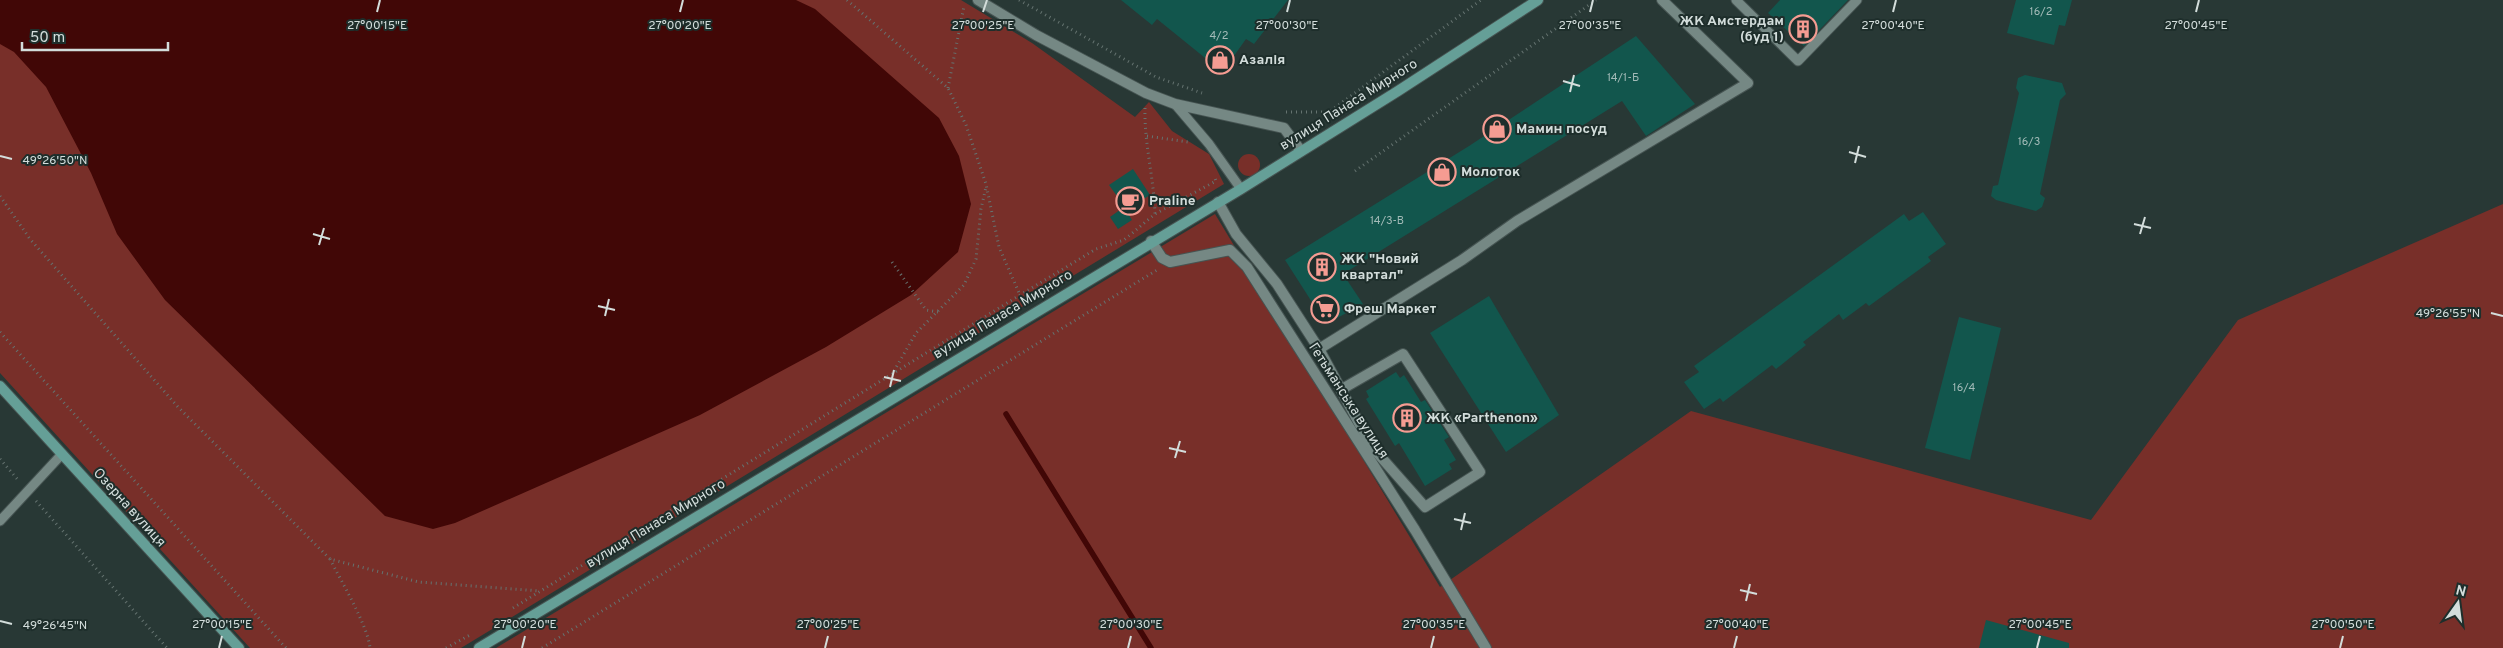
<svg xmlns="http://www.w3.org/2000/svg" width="2503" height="648" viewBox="0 0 2503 648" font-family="Overpass,sans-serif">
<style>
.green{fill:#782f29}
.water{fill:#410706}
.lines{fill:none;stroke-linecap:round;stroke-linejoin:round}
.stream{stroke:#410706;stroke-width:5.5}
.building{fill:#12564d}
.lane-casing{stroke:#465452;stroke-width:11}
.street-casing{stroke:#465452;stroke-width:12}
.secondary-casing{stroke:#465452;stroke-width:12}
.path{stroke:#657370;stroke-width:3;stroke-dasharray:1 4;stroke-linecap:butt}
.lane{stroke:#758884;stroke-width:9}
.street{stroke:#758884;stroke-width:10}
.secondary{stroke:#659f97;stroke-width:10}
.ticks{fill:none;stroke:#d3dddb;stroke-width:2}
.labels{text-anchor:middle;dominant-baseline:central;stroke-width:4;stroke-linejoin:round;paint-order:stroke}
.number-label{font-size:11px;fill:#a3bbb8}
.poi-label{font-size:14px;font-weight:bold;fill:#d3dddb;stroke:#1e2e2b;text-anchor:start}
.street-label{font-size:14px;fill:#d3dddb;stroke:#1e2e2b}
.ticks-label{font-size:12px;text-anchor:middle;fill:#d3dddb;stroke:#1e2e2b;stroke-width:4;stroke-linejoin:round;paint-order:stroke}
</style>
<rect width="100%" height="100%" fill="#283835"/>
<!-- green -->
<g class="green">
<polygon points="0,0 961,0 1032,43 1135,117 1149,102 1172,131 1209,154 1224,184 461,648 250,648 0,373"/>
<circle cx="1249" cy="165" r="11"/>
<polygon points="2503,204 2503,648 496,648 1215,214 1440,587 1691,411 2091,520 2238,320"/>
</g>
<!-- water -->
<polygon class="water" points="0,0 796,0 815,9 939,118 959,156 971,204 958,252 911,295 826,347 700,415 455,523 433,529 385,516 165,300 117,234 91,173 46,87 14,52 0,44"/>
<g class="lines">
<!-- stream -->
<polyline class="stream" points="1006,414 1151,648"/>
</g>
<!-- building -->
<g class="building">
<polygon points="1121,0 1288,0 1254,44 1246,39 1226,67 1215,66 1157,19 1152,25"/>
<polygon points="1780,0 1848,0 1804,46 1768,13"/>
<polygon points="2016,0 2072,0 2065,26 2059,25 2054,45 2007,33"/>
<polygon points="1636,36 1695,104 1646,136 1622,101 1343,274 1363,304 1326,324 1285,260 1469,146"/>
<polygon points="2025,75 2062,83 2066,94 2060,100 2040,194 2045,198 2042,207 2036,211 1996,200 1991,196 1993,186 1998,185 2019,93 2016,88 2018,78"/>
<polygon points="1133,169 1150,195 1127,210 1109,185"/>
<polygon points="1124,207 1132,220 1118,229 1110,217"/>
<polygon points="1923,212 1946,244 1928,257 1931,261 1869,306 1866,303 1843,320 1839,314 1803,342 1806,345 1776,369 1772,365 1723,402 1720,398 1704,409 1684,382 1699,372 1694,366 1904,214 1909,221"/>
<polygon points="1489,296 1559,415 1506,452 1430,333"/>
<polygon points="1959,317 2001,328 1970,460 1925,448"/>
<polygon points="1396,372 1400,378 1404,375 1421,402 1425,400 1449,437 1444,440 1456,460 1449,464 1452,469 1425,486 1399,443 1395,446 1366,399 1369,397 1366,391"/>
<polygon points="1986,620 2069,643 2069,648 1979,648"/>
</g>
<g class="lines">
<!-- lane casing -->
<g class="lane-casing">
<g id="lane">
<polyline points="1736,0 1798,61 1857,0"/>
<polyline points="1175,104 1209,144 1241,189"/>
<polyline points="0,521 62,454"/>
</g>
</g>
<!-- street casing -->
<g class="street-casing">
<g id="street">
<polyline points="978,0 1036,35 1146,93 1175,104 1284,128 1301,151"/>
<polyline points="1218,202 1236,234 1277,284 1319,349 1462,260 1517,221 1748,83 1662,0"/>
<polyline points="1151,241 1162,258 1170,262 1230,250 1247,267 1415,530 1486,648"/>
<polyline points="1319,349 1372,447 1425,507 1480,472 1403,354 1342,389"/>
</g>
</g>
<!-- secondary casing -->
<g class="secondary-casing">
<g id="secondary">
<polyline points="0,386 239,648"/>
<polyline points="479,648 1241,189 1398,91 1538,0"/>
</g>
</g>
<!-- path -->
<g class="path">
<polyline points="847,0 948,88 966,125 986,184 999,247 1020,295"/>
<polyline points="1019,0 1156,77 1202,93"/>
<polyline points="948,88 964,6"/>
<path d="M 1145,108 C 1144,143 1154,178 1155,214"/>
<polyline points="1286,112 1329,112 1481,0"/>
<polyline points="1147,136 1188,142"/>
<polyline points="1355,171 1596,0"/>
<polyline points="0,196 30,239 178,407 330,559 419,582 540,591"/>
<polyline points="892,262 926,310 938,312"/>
<polyline points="0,332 286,648"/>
<polyline points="894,371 916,333 964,285 976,259 981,209 986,187"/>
<polyline points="0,459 19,481"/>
<polyline points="36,501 167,648"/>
<path d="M 330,559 C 341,581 368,626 370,648"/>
<polyline points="513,608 1020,295 1096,249 1124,240 1155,214 1216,181 1215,178"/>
<polyline points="446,648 470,635"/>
<polyline points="542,648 1157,270"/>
</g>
<!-- lane -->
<use href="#lane" class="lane"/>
<!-- street -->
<use href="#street" class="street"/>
<!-- secondary -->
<use href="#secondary" class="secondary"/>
</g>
<!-- ticks -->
<path class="ticks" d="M 377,12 L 380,0M 680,12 L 683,0M 983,12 L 987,0M 1287,12 L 1290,0M 1590,12 L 1593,0M 1893,12 L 1896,0M 2196,12 L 2199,0M 1563,81 L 1580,86M 1570,92 L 1574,75M 1849,152 L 1866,157M 0,156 L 12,159M 1855,163 L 1859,146M 2134,224 L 2151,228M 313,234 L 330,239M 2140,234 L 2145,217M 319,245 L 324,228M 598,306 L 615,310M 2491,313 L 2503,316M 605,316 L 609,299M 884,377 L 901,381M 890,387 L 894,370M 1169,448 L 1186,452M 1175,458 L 1180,441M 1454,519 L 1471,523M 1461,530 L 1465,513M 1740,590 L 1757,594M 1746,601 L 1750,584M 0,621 L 12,624M 219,648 L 222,636M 522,648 L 525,636M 825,648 L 828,636M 1128,648 L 1131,636M 1431,648 L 1434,636M 1734,648 L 1737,636M 2037,648 L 2040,636M 2340,648 L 2343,636"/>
<!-- icons -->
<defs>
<g id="building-ring" transform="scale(1.4375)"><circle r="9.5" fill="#1e2e2b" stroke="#f59c92" stroke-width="1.5"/><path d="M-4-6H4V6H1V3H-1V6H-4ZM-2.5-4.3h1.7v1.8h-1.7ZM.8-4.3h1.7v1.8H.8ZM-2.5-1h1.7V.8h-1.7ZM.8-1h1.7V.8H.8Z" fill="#f59c92"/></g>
<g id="shop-ring" transform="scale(1.4375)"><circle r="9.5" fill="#1e2e2b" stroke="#f59c92" stroke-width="1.5"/><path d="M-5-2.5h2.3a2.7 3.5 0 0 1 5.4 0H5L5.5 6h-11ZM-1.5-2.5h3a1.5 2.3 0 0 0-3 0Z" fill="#f59c92"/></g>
<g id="cafe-ring" transform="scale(1.4375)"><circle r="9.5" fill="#1e2e2b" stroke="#f59c92" stroke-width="1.5"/><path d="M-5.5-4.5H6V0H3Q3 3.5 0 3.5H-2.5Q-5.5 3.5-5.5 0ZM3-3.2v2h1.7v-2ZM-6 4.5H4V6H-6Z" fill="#f59c92"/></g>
<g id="supermarket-ring" transform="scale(1.4375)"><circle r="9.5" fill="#1e2e2b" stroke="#f59c92" stroke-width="1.5"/><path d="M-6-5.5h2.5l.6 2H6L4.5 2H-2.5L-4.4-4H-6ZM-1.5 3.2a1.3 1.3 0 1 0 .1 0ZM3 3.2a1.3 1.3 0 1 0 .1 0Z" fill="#f59c92"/></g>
</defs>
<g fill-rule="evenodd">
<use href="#building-ring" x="1803" y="29"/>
<use href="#shop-ring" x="1220" y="60"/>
<use href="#shop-ring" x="1497" y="129"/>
<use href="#shop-ring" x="1442" y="172"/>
<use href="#cafe-ring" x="1130" y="201"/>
<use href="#building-ring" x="1322" y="267"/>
<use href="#supermarket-ring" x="1325" y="309"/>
<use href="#building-ring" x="1407" y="418"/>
</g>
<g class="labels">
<!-- number labels -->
<g class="number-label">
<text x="2041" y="12">16/2</text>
<text x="1219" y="36">4/2</text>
<text x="1623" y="78">14/1-Б</text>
<text x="2029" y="142">16/3</text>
<text x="1387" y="221">14/3-В</text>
<text x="1964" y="388">16/4</text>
</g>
<!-- poi labels -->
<g class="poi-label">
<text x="1784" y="21" text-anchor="end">ЖК Амстердам<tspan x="1784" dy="16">(буд 1)</tspan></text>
<text x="1239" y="60">Азалія</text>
<text x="1516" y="129">Мамин посуд</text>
<text x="1461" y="172">Молоток</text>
<text x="1149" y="201">Praline</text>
<text x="1341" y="259">ЖК "Новий<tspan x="1341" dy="16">квартал"</tspan></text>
<text x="1344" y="309">Фреш Маркет</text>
<text x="1426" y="418">ЖК «Parthenon»</text>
</g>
<!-- street labels -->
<g class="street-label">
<text transform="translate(1349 105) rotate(-32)">вулиця Панаса Мирного</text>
<text transform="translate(1003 315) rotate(-31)">вулиця Панаса Мирного</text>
<text transform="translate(1348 401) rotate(57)">Гетьманська вулиця</text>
<text transform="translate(129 508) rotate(48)">Озерна вулиця</text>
<text transform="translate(656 524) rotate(-31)">вулиця Панаса Мирного</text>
</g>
</g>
<g class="ticks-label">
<text x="377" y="29">27°00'15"E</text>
<text x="680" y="29">27°00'20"E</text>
<text x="983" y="29">27°00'25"E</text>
<text x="1287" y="29">27°00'30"E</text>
<text x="1590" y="29">27°00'35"E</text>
<text x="1893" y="29">27°00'40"E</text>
<text x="2196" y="29">27°00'45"E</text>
<text x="55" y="164">49°26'50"N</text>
<text x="2448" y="317">49°26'55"N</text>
<text x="222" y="628">27°00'15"E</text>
<text x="525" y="628">27°00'20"E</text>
<text x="828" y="628">27°00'25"E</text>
<text x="1131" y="628">27°00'30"E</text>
<text x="1434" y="628">27°00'35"E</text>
<text x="1737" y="628">27°00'40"E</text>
<text x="2040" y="628">27°00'45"E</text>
<text x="2343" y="628">27°00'50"E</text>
<text x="55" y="629">49°26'45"N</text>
</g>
<!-- north arrow -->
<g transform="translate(2458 603) rotate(14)" stroke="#1e2e2b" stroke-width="4" paint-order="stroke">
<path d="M0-4L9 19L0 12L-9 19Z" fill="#d3dddb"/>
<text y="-8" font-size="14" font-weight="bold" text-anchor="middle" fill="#d3dddb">N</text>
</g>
<!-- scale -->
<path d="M22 42v8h146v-8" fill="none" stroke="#d3dddb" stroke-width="2.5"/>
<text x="30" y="42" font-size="15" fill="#d3dddb" stroke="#1e2e2b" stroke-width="4" paint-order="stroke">50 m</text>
</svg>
